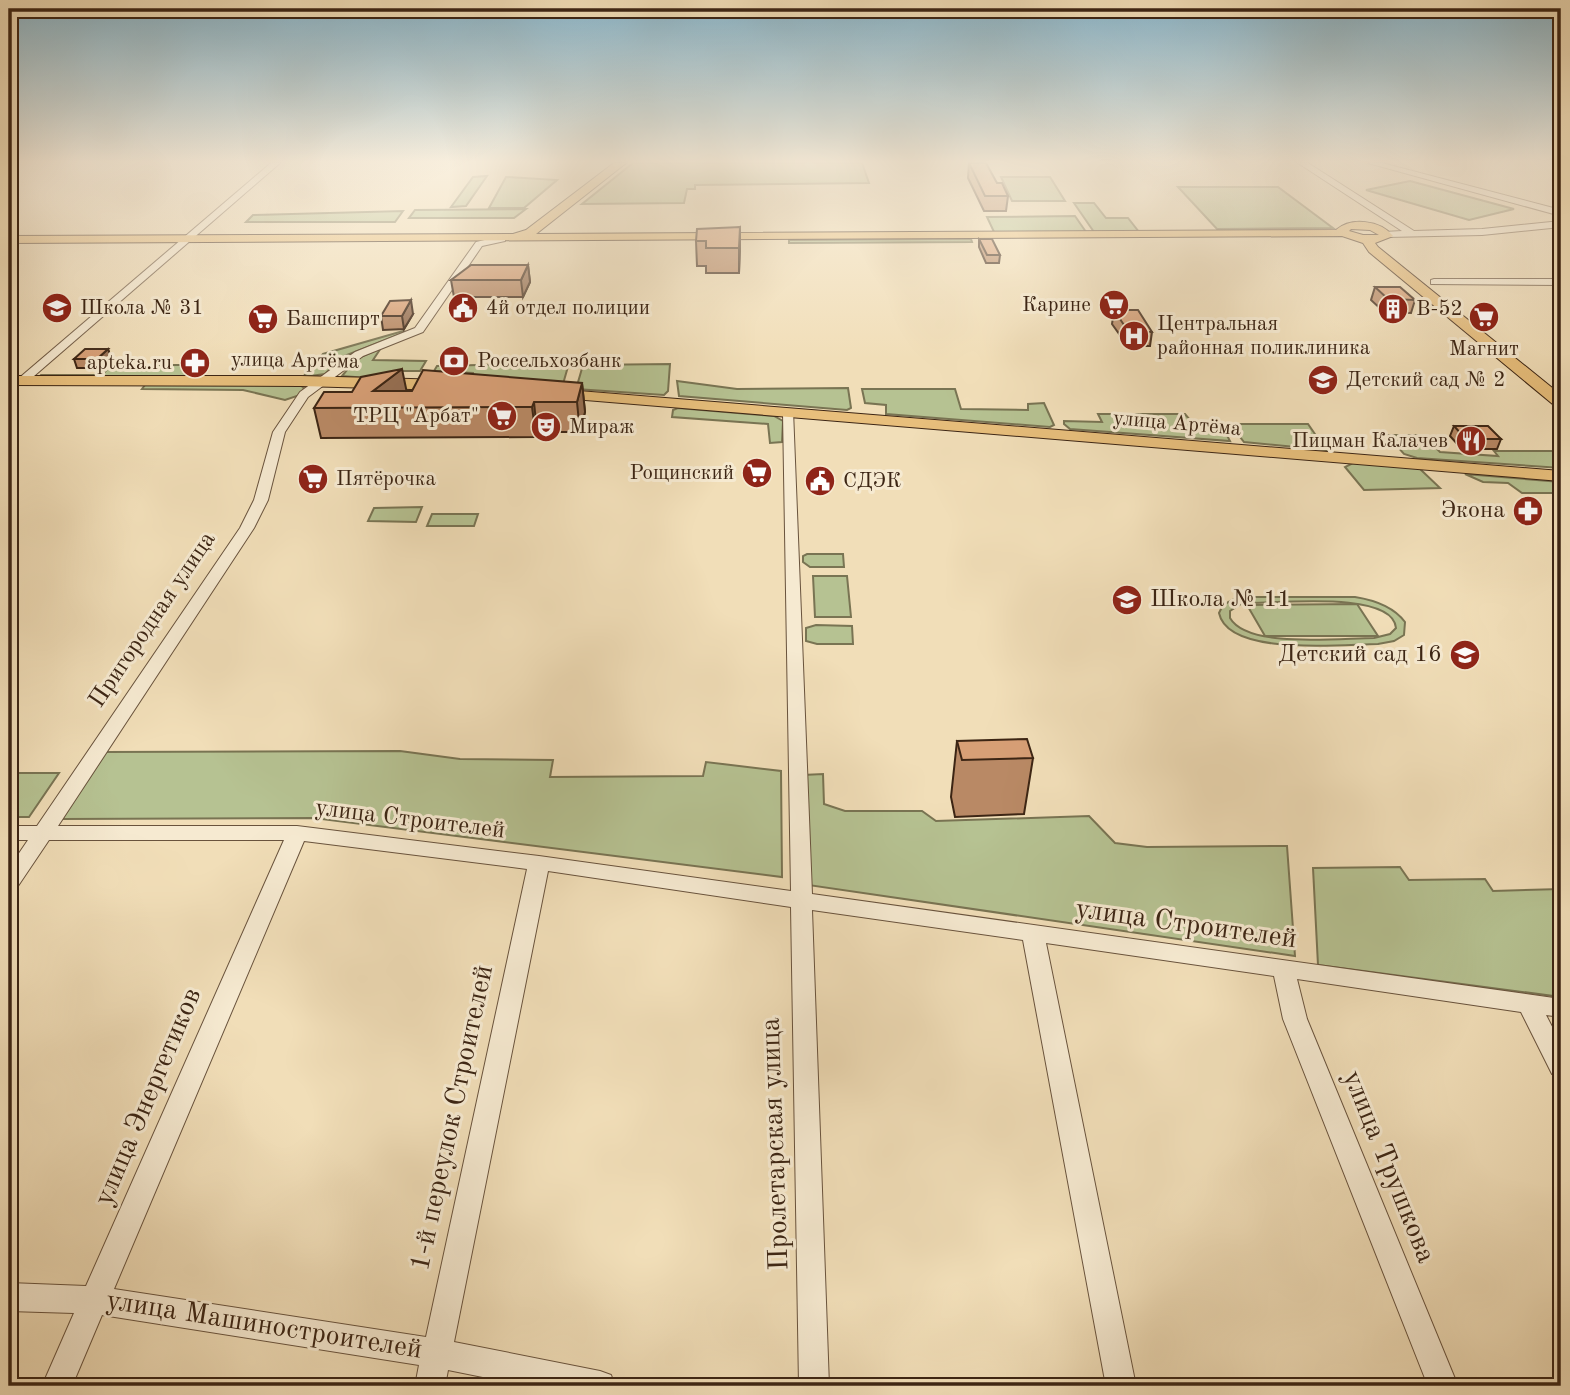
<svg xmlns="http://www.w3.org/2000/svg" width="1570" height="1395" viewBox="0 0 1570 1395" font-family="'Old Standard TT',serif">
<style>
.green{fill:#b6c292;stroke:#797453;stroke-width:2;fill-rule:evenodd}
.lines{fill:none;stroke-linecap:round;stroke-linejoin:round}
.minor-casing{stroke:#69533d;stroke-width:2}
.major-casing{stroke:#3c2514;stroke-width:2}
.minor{fill:#f6ead1;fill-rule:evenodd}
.major{fill:#e8bf7c;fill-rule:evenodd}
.wall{fill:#b98965;stroke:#3c2514;stroke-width:2}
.shaded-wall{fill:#966f53;stroke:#3c2514;stroke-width:2}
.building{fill:#d79f76;stroke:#3c2514;stroke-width:2}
.labels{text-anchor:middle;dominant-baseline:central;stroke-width:6;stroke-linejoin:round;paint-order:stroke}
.far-poi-label{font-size:21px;fill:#3c2514;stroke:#f6ead1;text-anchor:start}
.far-street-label{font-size:21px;fill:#3c2514;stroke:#f6ead1}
.poi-label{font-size:24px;fill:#3c2514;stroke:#f6ead1;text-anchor:end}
.street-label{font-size:24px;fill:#3c2514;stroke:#f6ead1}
.near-street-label{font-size:28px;fill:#3c2514;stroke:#f6ead1}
</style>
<rect width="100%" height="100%" fill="#f1deb8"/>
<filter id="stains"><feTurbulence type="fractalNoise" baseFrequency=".00286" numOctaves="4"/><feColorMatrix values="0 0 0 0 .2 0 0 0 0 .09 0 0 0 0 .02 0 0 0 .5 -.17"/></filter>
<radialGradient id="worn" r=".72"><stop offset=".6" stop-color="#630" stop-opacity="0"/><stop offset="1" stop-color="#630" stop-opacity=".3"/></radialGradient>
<!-- green -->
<g class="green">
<polygon points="633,163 862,163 869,183 695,185 695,189 687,189 684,203 582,204"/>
<polygon points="487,176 466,206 451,207 473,177"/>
<polygon points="506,177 557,180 524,208 489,208"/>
<polygon points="1001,177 1050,177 1065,201 1012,201"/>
<polygon points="1410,181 1514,209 1469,220 1366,190"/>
<polygon points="1178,187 1278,187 1333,228 1217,229"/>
<polygon points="1074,203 1094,203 1106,218 1128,218 1139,232 1094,232"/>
<polygon points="526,209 514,218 409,218 415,210"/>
<polygon points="403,211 395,222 246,222 253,215"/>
<polygon points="1075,216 1086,232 994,232 987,217"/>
<polygon points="971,239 972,242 789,243 789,240"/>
<polygon points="403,331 406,332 344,356 325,374 303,377 323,354"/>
<polygon points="381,348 373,360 426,361 420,371 395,371 381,379 342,376 356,359"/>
<polygon points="557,363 569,363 563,384 474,381 473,373 434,371 437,366"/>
<polygon points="670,364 668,391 664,395 576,389 583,365"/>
<polygon points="111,365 199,365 188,377 39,377 41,375 102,375"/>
<polygon points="677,381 737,389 848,388 851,408 847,410 679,396"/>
<polygon points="145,385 300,385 304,388 300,395 285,400 243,390 142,389"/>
<polygon points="862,389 955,389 961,409 1028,410 1028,404 1044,403 1054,425 1050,427 886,414 886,405 865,403"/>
<polygon points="678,408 774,416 783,421 782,442 770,443 768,424 672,417 673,410"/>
<polygon points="1098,414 1185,414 1195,426 1222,426 1230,441 1070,429 1064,424 1064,421 1102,422"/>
<polygon points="1230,424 1308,424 1326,450 1244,442"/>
<polygon points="1387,435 1423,435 1440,452 1498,456 1494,451 1561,451 1561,468 1417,458 1404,454"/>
<polygon points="1353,463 1419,468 1440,488 1364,490 1345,467"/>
<polygon points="1465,474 1561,482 1561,493 1522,493 1508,483 1483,482"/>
<polygon points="422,507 416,522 368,521 374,508"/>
<polygon points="432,514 478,514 474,526 427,526"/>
<polygon points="807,554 843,554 844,567 810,567 803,562 803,556"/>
<polygon points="813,576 847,576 851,617 815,617"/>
<path d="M 1355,597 C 1374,600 1393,606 1405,622 L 1404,635 L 1394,641 L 1378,644 C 1343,644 1228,657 1219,613 L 1223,605 L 1234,599 L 1250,597 ZM 1253,603 C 1281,603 1393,591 1396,628 L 1390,634 L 1374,638 C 1340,638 1248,649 1230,618 L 1230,611 L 1241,604 Z"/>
<polygon points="1357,604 1378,636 1265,636 1247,605"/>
<polygon points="816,625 852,626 853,644 817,644 806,641 806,628"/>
<polygon points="400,751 460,759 553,760 550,777 703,776 706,762 781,771 782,877 314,818 62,819 106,752"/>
<polygon points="9,773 59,773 29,817 9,817"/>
<polygon points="823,774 824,804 845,811 922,811 936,821 1089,816 1115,843 1147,847 1287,846 1295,956 808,885 803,775"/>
<polygon points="1400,867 1409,880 1485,879 1493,891 1561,889 1561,997 1318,965 1313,868"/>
</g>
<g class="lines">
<!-- minor casing -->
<g class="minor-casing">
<g id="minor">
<polygon points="271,163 280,163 26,383 18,383 18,379"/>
<polygon points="1298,163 1308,163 1414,231 1482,229 1561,221 1561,227 1482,235 1387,237 1383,234 1384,232 1402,231"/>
<polygon points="1368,163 1382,163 1561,210 1561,216"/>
<path d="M 502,236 L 505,237 L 505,241 L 482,246 L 423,332 L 363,356 L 308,397 L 285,432 L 268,500 L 254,528 L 58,826 L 297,826 L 539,856 L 791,891 L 783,413 L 793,410 L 812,894 L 1561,999 L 1561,1017 L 1546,1015 L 1561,1044 L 1561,1077 L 1552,1074 L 1521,1012 L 1297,979 L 1307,1019 L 1458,1386 L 1428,1386 L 1283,1019 L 1274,976 L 1046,943 L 1136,1386 L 1106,1386 L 1023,940 L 812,910 L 829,1386 L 799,1386 L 791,907 L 548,871 L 454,1342 L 600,1371 L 611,1375 L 615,1386 L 527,1386 L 448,1370 L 445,1386 L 415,1386 L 419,1365 L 102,1315 L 72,1386 L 42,1386 L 74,1313 L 9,1311 L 9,1283 L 86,1286 L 284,840 L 49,840 L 16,889 L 9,892 L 9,868 L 28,840 L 9,840 L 9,826 L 37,826 L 240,528 L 254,500 L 273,432 L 300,392 L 355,352 L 415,328 L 476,242 ZM 304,841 L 527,869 L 426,1337 L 114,1289 Z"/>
<polygon points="1434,279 1561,279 1561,285 1431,284 1431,280"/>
</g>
</g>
<!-- major casing -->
<g class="major-casing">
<g id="major">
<path d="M 614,163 L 626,163 L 536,234 L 1336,230 C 1351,217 1380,220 1393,236 L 1375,243 L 1378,247 L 1561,395 L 1561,408 L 1555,406 L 1369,252 L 1363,243 L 1342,236 L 9,243 L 9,236 L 513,234 L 526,230 ZM 1351,229 L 1370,230 L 1379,235 L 1363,235 L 1349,231 Z"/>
<polygon points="301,376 447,380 455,385 447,390 301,386 9,385 9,376"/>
<polygon points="554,389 1561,471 1561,481 549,397 546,394 549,391"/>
</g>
</g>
<!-- minor -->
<use href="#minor" class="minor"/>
<!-- major -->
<use href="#major" class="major"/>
</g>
<!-- wall -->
<g class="wall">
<polygon points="969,163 997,183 1008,196 1006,211 984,211 968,178"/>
<polygon points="740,227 739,273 706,273 706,266 697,266 696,241"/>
<polygon points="979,239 1000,255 999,263 986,263 979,247"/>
<polygon points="528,265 530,282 523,297 454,297 451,280"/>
<polygon points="1375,287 1415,300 1411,313 1384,312 1371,300"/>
<polygon points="1114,310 1152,332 1150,346 1133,346 1128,338 1122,338 1112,324"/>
<polygon points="413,314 404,329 383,330 381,316"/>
<polygon points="108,349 111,358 100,368 77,368 74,359"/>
<polygon points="582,383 585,412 580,432 537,432 536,437 321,438 314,408 352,392 407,391"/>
<polygon points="1454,426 1501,439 1497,449 1474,449 1460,447 1450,436"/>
<polygon points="957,741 1033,758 1024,814 955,817 951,797"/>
</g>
<!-- shaded-wall -->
<g class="shaded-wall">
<polygon points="740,227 740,251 739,273 739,248"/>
<polygon points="528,265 530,282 523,297 521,280"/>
<polygon points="411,300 413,314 404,329 402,316"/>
<polygon points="108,349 111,358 100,368 97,359"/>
<polygon points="402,369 408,398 373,391"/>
<polygon points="582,383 585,412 580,432 577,402"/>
<polygon points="534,402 537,432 536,437 532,407"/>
</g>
<!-- building -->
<g class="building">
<polygon points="969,163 986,163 997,183 1002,183 1008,196 985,196"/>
<polygon points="740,227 739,248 706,248 706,241 696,241 697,229"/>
<polygon points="979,239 992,239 1000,255 987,255"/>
<polygon points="471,265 528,265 521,280 451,280"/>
<polygon points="1375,287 1400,287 1415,300 1388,299"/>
<polygon points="411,300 402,316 381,316 390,301"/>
<polygon points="1114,310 1138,310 1152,332 1135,332 1130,324 1124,325"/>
<polygon points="85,349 108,349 97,359 74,359"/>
<polygon points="402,369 373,391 412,391 423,370 582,383 577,402 534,402 532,407 314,408 324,392 352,392 361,377"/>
<polygon points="1454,426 1488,426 1501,439 1477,439 1463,436"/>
<polygon points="1027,739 1033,758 962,760 957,741"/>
</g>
<!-- sky -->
<linearGradient id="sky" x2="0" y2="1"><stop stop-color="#89b8cf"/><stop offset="0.45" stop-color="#f9f0df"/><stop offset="1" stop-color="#f9f0df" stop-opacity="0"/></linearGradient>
<rect width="1570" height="359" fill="url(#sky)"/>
<!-- icons -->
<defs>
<g id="supermarket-disc" transform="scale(1.575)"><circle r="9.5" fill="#8f2418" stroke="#f6ead1"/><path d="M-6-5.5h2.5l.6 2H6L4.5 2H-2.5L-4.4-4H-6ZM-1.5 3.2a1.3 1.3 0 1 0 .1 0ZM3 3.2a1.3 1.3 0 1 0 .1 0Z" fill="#fff"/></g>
<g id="school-disc" transform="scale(1.575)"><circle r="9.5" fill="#8f2418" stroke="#f6ead1"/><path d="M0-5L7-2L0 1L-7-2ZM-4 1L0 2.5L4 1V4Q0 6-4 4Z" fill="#fff"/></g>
<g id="civic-disc" transform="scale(1.575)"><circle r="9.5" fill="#8f2418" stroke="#f6ead1"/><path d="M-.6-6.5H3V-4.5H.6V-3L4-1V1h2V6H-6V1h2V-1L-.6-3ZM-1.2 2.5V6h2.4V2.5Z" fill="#fff"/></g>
<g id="building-disc" transform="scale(1.575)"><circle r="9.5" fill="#8f2418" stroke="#f6ead1"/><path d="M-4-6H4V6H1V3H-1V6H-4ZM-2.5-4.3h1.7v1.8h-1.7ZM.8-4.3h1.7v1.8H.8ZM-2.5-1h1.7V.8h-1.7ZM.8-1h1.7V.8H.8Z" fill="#fff"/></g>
<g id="hospital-disc" transform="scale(1.575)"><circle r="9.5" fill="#8f2418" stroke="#f6ead1"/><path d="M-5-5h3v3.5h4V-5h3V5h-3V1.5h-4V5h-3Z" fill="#fff"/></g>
<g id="bank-disc" transform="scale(1.575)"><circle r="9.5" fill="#8f2418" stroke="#f6ead1"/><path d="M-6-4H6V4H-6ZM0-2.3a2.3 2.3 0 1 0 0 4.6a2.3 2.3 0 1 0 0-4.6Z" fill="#fff"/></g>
<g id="pharmacy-disc" transform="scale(1.575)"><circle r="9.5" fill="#8f2418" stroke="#f6ead1"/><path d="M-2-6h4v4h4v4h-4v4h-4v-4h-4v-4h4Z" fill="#fff"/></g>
<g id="theatre-disc" transform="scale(1.575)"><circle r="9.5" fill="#8f2418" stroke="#f6ead1"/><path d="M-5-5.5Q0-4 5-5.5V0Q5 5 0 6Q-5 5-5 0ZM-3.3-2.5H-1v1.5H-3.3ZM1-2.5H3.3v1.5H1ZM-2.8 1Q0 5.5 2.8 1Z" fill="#fff"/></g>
<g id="restaurant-disc" transform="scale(1.575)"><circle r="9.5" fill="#8f2418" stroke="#f6ead1"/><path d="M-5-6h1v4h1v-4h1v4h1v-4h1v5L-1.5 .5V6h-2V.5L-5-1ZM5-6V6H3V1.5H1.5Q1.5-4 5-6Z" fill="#fff"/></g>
</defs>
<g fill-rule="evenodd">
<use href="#supermarket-disc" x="1114" y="305"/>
<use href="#school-disc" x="57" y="308"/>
<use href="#civic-disc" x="463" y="308"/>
<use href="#building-disc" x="1393" y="309"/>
<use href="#supermarket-disc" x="1484" y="317"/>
<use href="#supermarket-disc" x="263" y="319"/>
<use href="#hospital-disc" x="1134" y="336"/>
<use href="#bank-disc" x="454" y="361"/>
<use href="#pharmacy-disc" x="195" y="363"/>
<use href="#school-disc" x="1323" y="380"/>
<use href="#supermarket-disc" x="502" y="416"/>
<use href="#theatre-disc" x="546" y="427"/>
<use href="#restaurant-disc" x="1471" y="441"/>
<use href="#supermarket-disc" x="757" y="473"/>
<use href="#supermarket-disc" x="313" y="479"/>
<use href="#civic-disc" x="820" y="481"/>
<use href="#pharmacy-disc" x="1528" y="511"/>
<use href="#school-disc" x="1127" y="600"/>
<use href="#school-disc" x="1465" y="655"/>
</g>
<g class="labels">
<!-- far-poi labels -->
<g class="far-poi-label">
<text x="1091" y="305" text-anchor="end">Карине</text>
<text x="80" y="308">Школа № 31</text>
<text x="486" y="308">4й отдел полиции</text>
<text x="1416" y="309">B-52</text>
<text x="286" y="319">Башспирт</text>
<text x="1157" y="324">Центральная<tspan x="1157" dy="24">районная поликлиника</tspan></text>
<text x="1484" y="349" text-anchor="middle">Магнит</text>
<text x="477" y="361">Россельхозбанк</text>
<text x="172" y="363" text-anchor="end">apteka.ru</text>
<text x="1346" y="380">Детский сад № 2</text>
<text x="479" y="416" text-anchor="end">ТРЦ "Арбат"</text>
<text x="569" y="427">Мираж</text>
<text x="1448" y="441" text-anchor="end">Пицман Калачев</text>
<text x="734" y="473" text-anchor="end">Рощинский</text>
<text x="336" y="479">Пятёрочка</text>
<text x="843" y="481">СДЭК</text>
</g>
<!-- far-street labels -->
<g class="far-street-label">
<text transform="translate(295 361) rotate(1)">улица Артёма</text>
<text transform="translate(1177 424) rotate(5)">улица Артёма</text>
</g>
<!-- poi labels -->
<g class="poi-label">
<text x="1505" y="511">Экона</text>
<text x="1150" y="600" text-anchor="start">Школа № 11</text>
<text x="1442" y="655">Детский сад 16</text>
</g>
<!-- street labels -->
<g class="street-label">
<text transform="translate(153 620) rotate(-56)">Пригородная улица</text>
<text transform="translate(410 820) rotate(7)">улица Строителей</text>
</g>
<!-- near-street labels -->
<g class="near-street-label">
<text transform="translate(1186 925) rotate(8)">улица Строителей</text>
<text transform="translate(149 1097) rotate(-67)">улица Энергетиков</text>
<text transform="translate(453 1118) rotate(-78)">1-й переулок Строителей</text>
<text transform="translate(776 1144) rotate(-92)">Пролетарская улица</text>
<text transform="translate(1388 1167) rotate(68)">улица Трушкова</text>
<text transform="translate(264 1326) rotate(9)">улица Машиностроителей</text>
</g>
</g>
<!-- margin -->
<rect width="1570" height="1395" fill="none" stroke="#f1deb8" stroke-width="35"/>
<rect x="10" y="10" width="1549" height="1374" fill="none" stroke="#3c2514" stroke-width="3.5"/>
<rect x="18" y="18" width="1535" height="1360" fill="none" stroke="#3c2514" stroke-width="2"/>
<rect width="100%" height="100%" filter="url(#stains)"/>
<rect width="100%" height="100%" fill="url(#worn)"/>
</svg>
